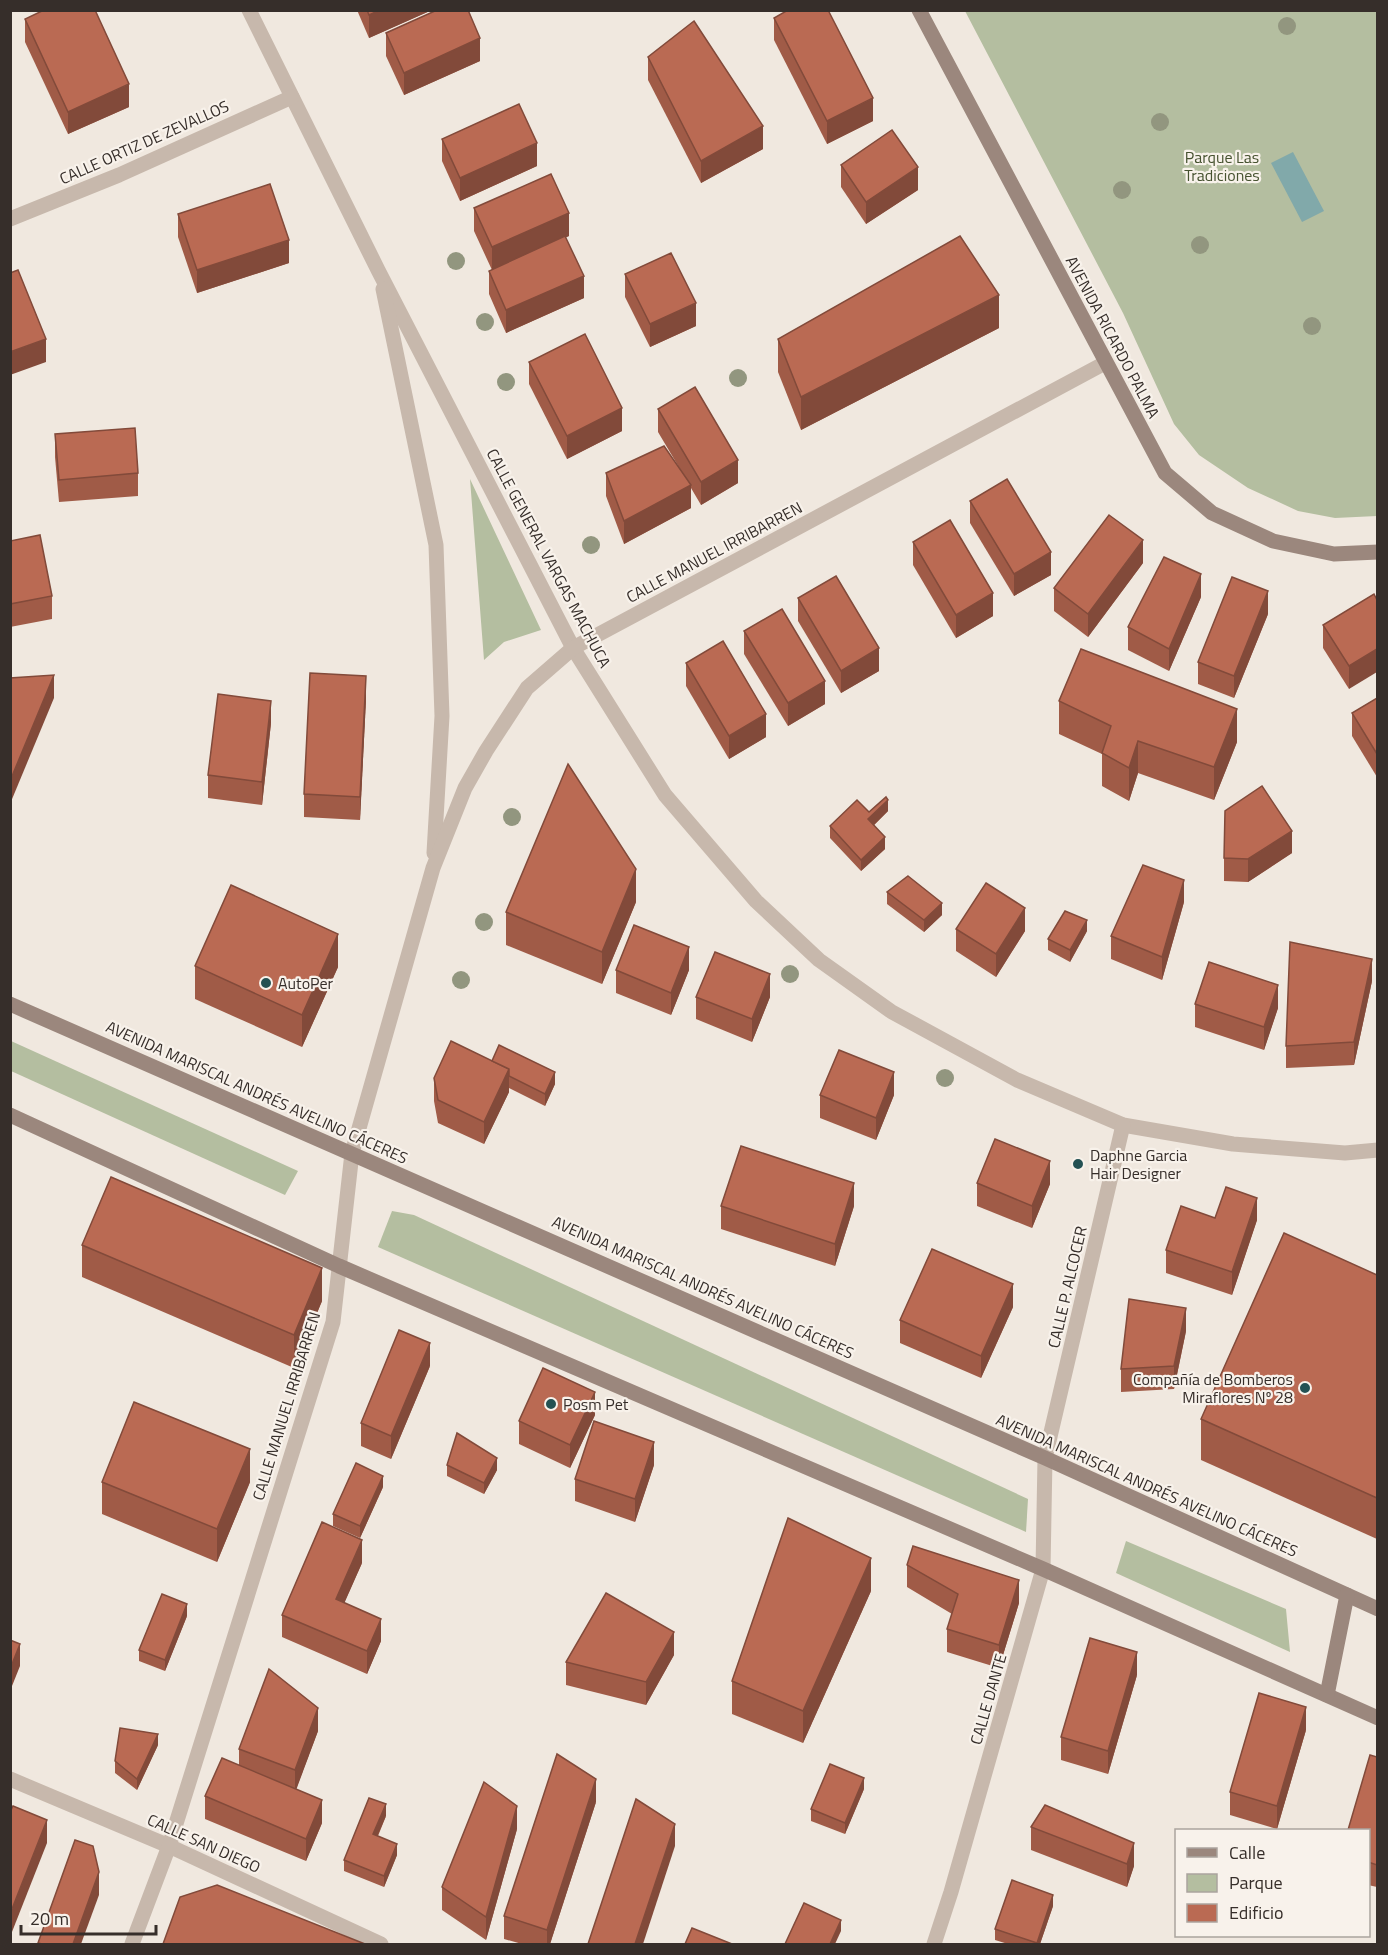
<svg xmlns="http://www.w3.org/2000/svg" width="1388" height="1955" viewBox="0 0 1388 1955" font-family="'Titillium Web',sans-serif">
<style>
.green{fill:#b4bea0}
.water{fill:#81a9aa}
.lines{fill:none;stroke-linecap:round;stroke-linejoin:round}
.street{stroke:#c7b8ac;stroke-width:15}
.secondary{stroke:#9b877d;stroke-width:15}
.tree{fill:#92967f}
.wall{fill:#a05b47}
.shaded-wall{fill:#824a3a}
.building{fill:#ba6a53;stroke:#824a3a;stroke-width:1.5}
.poi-dot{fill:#245153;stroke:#f8f2eb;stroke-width:2}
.labels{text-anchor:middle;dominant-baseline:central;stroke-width:4.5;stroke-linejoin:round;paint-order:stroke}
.street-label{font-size:16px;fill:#362e2a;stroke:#f8f2eb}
.park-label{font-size:16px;fill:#465230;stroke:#f8f2eb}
.poi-label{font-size:16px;fill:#362e2a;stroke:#f8f2eb;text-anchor:start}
</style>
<rect width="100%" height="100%" fill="#f0e8df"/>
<!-- green -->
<g class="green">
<polygon points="965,11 1377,11 1377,516 1335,518 1298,511 1248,488 1199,455 1174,424 1123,313"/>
<polygon points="470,479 541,630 504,642 484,660"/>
<polygon points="11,1041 298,1171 285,1195 11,1071"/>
<polygon points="392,1211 414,1215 1028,1499 1026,1532 378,1247"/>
<polygon points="1126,1541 1286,1609 1290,1652 1116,1573"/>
</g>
<!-- water -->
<polygon class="water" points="1293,152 1324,211 1302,222 1271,163"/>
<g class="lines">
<!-- street -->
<g class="street">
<polyline points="249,10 378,270 573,648 665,795 756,901 819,960 892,1012 1017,1080 1123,1125 1233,1144 1345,1153 1378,1150"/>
<polyline points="10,219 119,175 292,97"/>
<polyline points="383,289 436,545 442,716 434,853"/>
<polyline points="10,1779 169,1846 381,1944"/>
<polyline points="132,1944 169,1846 333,1322 352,1153 433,868 465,788 486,751 527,688 573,648 1105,363"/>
<polyline points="934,1944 951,1892 1043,1569 1045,1458 1123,1125"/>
</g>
<!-- secondary -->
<g class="secondary">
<polyline points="919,10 1165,473 1212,513 1273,541 1334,554 1378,552"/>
<polyline points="10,1004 1045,1458 1378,1609"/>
<polyline points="10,1115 339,1266 1043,1569 1378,1718"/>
<polyline points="1327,1695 1347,1595"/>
</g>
</g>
<!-- trees -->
<g class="tree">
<circle cx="1287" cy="26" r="9"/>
<circle cx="1160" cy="122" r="9"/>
<circle cx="1122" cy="190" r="9"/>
<circle cx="1200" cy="245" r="9"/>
<circle cx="456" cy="261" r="9"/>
<circle cx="485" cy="322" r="9"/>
<circle cx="1312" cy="326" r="9"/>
<circle cx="738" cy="378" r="9"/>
<circle cx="506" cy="382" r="9"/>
<circle cx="591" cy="545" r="9"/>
<circle cx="512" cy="817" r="9"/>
<circle cx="484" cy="922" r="9"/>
<circle cx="790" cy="974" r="9"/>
<circle cx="461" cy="980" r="9"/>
<circle cx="945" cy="1078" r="9"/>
</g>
<!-- wall -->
<g class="wall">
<polygon points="357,10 432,10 369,38"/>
<polygon points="774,18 873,121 827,144 774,40"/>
<polygon points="25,19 129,107 68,134 25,42"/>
<polygon points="386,33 480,61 404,95 386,56"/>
<polygon points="648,57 763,149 701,183 648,80"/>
<polygon points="442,139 537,166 460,201 442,161"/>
<polygon points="841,165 918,190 866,224 841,187"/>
<polygon points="474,208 569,236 566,237 584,298 506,333 489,294 489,271 492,270 474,231"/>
<polygon points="178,214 289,263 197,293 178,237"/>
<polygon points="625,274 696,326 650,347 625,297"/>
<polygon points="999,328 801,430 778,372 778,339"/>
<polygon points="529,362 622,431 567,459 529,384"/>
<polygon points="658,409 738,483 701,505 691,488 691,508 624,544 606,496 606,473 680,469 658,432"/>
<polygon points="55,434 138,473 138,496 59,502 55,457"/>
<polygon points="970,501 1051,575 1014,596 970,523"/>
<polygon points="10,541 52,596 52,619 10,627"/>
<polygon points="913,542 993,616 956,638 913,565"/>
<polygon points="1143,563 1088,637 1054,611 1054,588"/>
<polygon points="1374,594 1349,689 1323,648 1323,625"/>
<polygon points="1201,597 1169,671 1128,650 1128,627"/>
<polygon points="798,598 879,671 841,693 798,621"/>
<polygon points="1268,614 1234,698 1198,684 1198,662"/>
<polygon points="744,631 825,704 788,726 744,654"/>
<polygon points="686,663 766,737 729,759 686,686"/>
<polygon points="1377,698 1377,777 1352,736 1352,713"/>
<polygon points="366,699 360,820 304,817 304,794"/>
<polygon points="1059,701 1237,742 1214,800 1138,773 1129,801 1102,786 1102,754 1059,734"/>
<polygon points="271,723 262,805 208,798 208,775"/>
<polygon points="888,811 874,825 885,849 861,871 830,838 830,826 869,812"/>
<polygon points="1292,853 1248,882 1224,881 1224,858"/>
<polygon points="887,892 942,915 924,932 887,904"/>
<polygon points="636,902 602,984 506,945 506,912"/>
<polygon points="1184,902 1162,980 1111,959 1111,936"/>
<polygon points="956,929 1025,931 996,977 956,951"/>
<polygon points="1087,931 1070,962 1048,950 1048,939"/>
<polygon points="195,966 338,967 302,1047 195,999"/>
<polygon points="616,970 689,970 671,1015 616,993"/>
<polygon points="1372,981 1354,1065 1286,1068 1286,1046"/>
<polygon points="696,997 770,997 752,1042 696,1019"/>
<polygon points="1195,1004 1278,1008 1264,1050 1195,1027"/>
<polygon points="492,1061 555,1084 545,1106 509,1088 509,1092 484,1144 438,1123 434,1101 434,1078"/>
<polygon points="820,1095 894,1095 876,1140 820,1118"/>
<polygon points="977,1183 1050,1184 1032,1228 977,1206"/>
<polygon points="721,1206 854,1206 835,1266 721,1229"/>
<polygon points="1215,1218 1257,1220 1232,1295 1166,1273 1166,1250"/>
<polygon points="82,1245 322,1301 294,1368 82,1277"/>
<polygon points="1377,1275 1377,1539 1201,1460 1201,1419"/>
<polygon points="1013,1307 981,1378 900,1343 900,1320"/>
<polygon points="1186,1331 1174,1389 1121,1392 1121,1369"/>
<polygon points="430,1366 391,1459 361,1446 361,1423"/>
<polygon points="595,1415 570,1468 519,1444 519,1421"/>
<polygon points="447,1465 497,1470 484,1494 447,1476"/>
<polygon points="654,1465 635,1522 575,1501 575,1479"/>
<polygon points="102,1482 250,1482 217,1562 102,1514"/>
<polygon points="383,1487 360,1538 333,1526 333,1514"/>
<polygon points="362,1563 344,1603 381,1641 367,1674 282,1637 282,1615"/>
<polygon points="907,1565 1019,1603 999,1668 947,1652 947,1629 952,1614 907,1587"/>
<polygon points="871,1591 803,1743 732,1714 732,1681"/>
<polygon points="187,1616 165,1671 139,1661 139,1650"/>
<polygon points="674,1655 646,1705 566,1685 566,1662"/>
<polygon points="1137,1675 1108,1774 1061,1760 1061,1737"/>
<polygon points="1306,1730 1277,1829 1230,1815 1230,1792"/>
<polygon points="318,1731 296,1789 322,1823 306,1861 205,1819 205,1796 239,1765 239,1749"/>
<polygon points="158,1745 137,1790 115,1773 115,1761"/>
<polygon points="1377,1757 1377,1887 1368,1885 1368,1830"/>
<polygon points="864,1789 845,1834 811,1821 811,1809"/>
<polygon points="596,1802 550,1944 522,1944 504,1939 504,1916"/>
<polygon points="386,1816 378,1836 397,1855 384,1887 344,1871 344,1860"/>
<polygon points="1031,1827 1134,1866 1127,1887 1031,1850"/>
<polygon points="517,1829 486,1940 442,1910 442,1887"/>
<polygon points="1053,1906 1040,1944 1008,1944 995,1940 995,1929"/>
</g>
<!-- shaded-wall -->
<g class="shaded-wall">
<polygon points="380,10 432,10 369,38 369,15"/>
<polygon points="480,38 480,61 404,95 404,73"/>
<polygon points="129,84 129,107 68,134 68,112"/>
<polygon points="873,98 873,121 827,144 827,121"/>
<polygon points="763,126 763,149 701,183 701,161"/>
<polygon points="537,143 537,166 460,201 460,178"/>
<polygon points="918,167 918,190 866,224 866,202"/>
<polygon points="569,213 569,236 492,270 492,247"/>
<polygon points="289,240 289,263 197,293 197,270"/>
<polygon points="584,276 584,298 506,333 506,310"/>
<polygon points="999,295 999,328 801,430 801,397"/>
<polygon points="696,303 696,326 650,347 650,324"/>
<polygon points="46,339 46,362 10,375 10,352"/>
<polygon points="622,408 622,431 567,459 567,436"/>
<polygon points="738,460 738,483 701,505 701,482"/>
<polygon points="691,485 691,508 624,544 624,521"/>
<polygon points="1143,540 1143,563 1088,637 1088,614"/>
<polygon points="1051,552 1051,575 1014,596 1014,574"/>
<polygon points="1201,574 1201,597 1169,671 1169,649"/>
<polygon points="1268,591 1268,614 1234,698 1234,676"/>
<polygon points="993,593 993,616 956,638 956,615"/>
<polygon points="879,648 879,671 841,693 841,671"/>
<polygon points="1377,649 1377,672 1349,689 1349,666"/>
<polygon points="54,675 54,698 10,804 10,781"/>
<polygon points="366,676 366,699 360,820 360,797"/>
<polygon points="825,681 825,704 788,726 788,703"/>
<polygon points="271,701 271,723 262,805 262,782"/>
<polygon points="1237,709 1237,742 1214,800 1214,767"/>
<polygon points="766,714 766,737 729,759 729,736"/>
<polygon points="1138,741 1138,773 1129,801 1129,768"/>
<polygon points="888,800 888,811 868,831 868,819"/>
<polygon points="1292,831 1292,853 1248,882 1248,859"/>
<polygon points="885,837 885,849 861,871 861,860"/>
<polygon points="636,869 636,902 602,984 602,952"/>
<polygon points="1184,880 1184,902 1162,980 1162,957"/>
<polygon points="942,903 942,915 924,932 924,920"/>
<polygon points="1025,908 1025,931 996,977 996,954"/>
<polygon points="1087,920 1087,931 1070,962 1070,950"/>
<polygon points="338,934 338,967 302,1047 302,1015"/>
<polygon points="689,947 689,970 671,1015 671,993"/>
<polygon points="1372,959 1372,981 1354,1065 1354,1042"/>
<polygon points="770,974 770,997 752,1042 752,1019"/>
<polygon points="1278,985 1278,1008 1264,1050 1264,1027"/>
<polygon points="509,1069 509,1092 484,1144 484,1122"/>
<polygon points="555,1072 555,1084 545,1106 545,1094"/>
<polygon points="894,1072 894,1095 876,1140 876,1118"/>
<polygon points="1050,1161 1050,1184 1032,1228 1032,1206"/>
<polygon points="854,1183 854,1206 835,1266 835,1244"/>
<polygon points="1257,1198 1257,1220 1232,1295 1232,1272"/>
<polygon points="322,1268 322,1301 294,1368 294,1335"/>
<polygon points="1013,1284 1013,1307 981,1378 981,1356"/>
<polygon points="1186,1308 1186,1331 1174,1389 1174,1366"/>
<polygon points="430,1343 430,1366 391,1459 391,1436"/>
<polygon points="595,1392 595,1415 570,1468 570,1445"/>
<polygon points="654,1442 654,1465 635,1522 635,1499"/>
<polygon points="250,1449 250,1482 217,1562 217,1529"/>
<polygon points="497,1458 497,1470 484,1494 484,1483"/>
<polygon points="383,1476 383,1487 360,1538 360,1526"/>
<polygon points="362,1540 362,1563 336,1622 336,1599"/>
<polygon points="871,1558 871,1591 803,1743 803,1711"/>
<polygon points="1019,1580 1019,1603 999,1668 999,1645"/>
<polygon points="187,1604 187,1616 165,1671 165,1660"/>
<polygon points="381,1619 381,1641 367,1674 367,1651"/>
<polygon points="674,1632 674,1655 646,1705 646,1682"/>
<polygon points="20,1644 20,1666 10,1691 10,1669"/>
<polygon points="1137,1652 1137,1675 1108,1774 1108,1751"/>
<polygon points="1306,1707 1306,1730 1277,1829 1277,1806"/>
<polygon points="318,1708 318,1731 295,1793 295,1770"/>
<polygon points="158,1734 158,1745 137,1790 137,1779"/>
<polygon points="864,1778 864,1789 845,1834 845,1823"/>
<polygon points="596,1779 596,1802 550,1944 547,1944 547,1930"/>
<polygon points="322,1800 322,1823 306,1861 306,1839"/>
<polygon points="386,1804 386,1816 373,1846 373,1834"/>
<polygon points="517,1806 517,1829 486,1940 486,1917"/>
<polygon points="47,1820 47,1843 10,1937 10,1914"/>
<polygon points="675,1824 675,1846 643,1944 635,1944"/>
<polygon points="1134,1843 1134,1866 1127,1887 1127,1864"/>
<polygon points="397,1844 397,1855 384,1887 384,1876"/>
<polygon points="99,1872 99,1895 81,1944 73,1944"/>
<polygon points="1053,1895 1053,1906 1040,1944 1037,1944"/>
<polygon points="841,1920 841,1931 835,1944 830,1944"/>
</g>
<!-- building -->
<g class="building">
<polygon points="44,10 95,10 129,84 68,112 25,19"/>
<polygon points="367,10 380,10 369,15"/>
<polygon points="437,10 468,10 480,38 404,73 386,33"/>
<polygon points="788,10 828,10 873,98 827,121 774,18"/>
<polygon points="694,21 763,126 701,161 648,57"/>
<polygon points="519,104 537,143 460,178 442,139"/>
<polygon points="892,130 918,167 866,202 841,165"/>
<polygon points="551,174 569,213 492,247 474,208"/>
<polygon points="270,184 289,240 197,270 178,214"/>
<polygon points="565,236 584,276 506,310 489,271"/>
<polygon points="960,236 999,295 801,397 778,339"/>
<polygon points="671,253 696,303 650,324 625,274"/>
<polygon points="18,270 46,339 10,352 10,273"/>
<polygon points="585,334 622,408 567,436 529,362"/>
<polygon points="695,387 738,460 701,482 658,409"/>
<polygon points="135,428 138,473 59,480 55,434"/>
<polygon points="664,446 691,485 624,521 606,473"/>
<polygon points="1007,479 1051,552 1014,574 970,501"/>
<polygon points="1109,515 1143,540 1088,614 1054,588"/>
<polygon points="950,520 993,593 956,615 913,542"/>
<polygon points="40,535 52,596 10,604 10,541"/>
<polygon points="1164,557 1201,574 1169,649 1128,627"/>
<polygon points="836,576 879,648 841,671 798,598"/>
<polygon points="1232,577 1268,591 1234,676 1198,662"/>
<polygon points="1374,594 1377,600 1377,649 1349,666 1323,625"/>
<polygon points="782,609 825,681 788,703 744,631"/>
<polygon points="723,641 766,714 729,736 686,663"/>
<polygon points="1081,649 1237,709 1214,767 1138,741 1129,768 1102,753 1111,726 1059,701"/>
<polygon points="310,673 366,676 360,797 304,794"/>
<polygon points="54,675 10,781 10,678"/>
<polygon points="218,694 271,701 262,782 208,775"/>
<polygon points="1377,698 1377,754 1352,713"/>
<polygon points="568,764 636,869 602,952 506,912"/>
<polygon points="1262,786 1292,831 1248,859 1224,858 1225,811"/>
<polygon points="886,797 888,800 868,819 885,837 861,860 830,826 857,800 869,812"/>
<polygon points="1143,865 1184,880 1162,957 1111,936"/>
<polygon points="908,876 942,903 924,920 887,892"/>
<polygon points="986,883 1025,908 996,954 956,929"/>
<polygon points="231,885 338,934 302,1015 195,966"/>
<polygon points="1065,911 1087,920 1070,950 1048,939"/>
<polygon points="634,925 689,947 671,993 616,970"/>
<polygon points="1290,942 1372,959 1354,1042 1286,1046"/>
<polygon points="715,952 770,974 752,1019 696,997"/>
<polygon points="1209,962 1278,985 1264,1027 1195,1004"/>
<polygon points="451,1041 509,1069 484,1122 438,1100 434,1078"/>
<polygon points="499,1045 555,1072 545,1094 509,1076 509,1069 492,1061"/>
<polygon points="839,1050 894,1072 876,1118 820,1095"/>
<polygon points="995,1139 1050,1161 1032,1206 977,1183"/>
<polygon points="741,1146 854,1183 835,1244 721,1206"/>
<polygon points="111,1177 322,1268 294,1335 82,1245"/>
<polygon points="1226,1187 1257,1198 1232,1272 1166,1250 1181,1206 1215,1218"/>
<polygon points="1284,1233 1377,1275 1377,1498 1201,1419"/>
<polygon points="932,1249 1013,1284 981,1356 900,1320"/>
<polygon points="1129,1299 1186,1308 1174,1366 1121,1369"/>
<polygon points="399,1330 430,1343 391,1436 361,1423"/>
<polygon points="543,1368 595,1392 570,1445 519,1421"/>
<polygon points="134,1402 250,1449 217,1529 102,1482"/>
<polygon points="594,1421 654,1442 635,1499 575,1479"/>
<polygon points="457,1433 497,1458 484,1483 447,1465"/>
<polygon points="356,1463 383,1476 360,1526 333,1514"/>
<polygon points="788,1518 871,1558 803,1711 732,1681"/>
<polygon points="322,1522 362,1540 336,1599 381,1619 367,1651 282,1615"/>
<polygon points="913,1546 1019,1580 999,1645 947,1629 958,1594 907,1565"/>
<polygon points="606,1593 674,1632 646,1682 566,1662"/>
<polygon points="162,1594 187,1604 165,1660 139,1650"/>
<polygon points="1090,1638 1137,1652 1108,1751 1061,1737"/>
<polygon points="10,1640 20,1644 10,1669"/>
<polygon points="269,1669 318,1708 295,1770 239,1749"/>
<polygon points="1259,1693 1306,1707 1277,1806 1230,1792"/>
<polygon points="120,1728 158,1734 137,1779 115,1761"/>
<polygon points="557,1754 596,1779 547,1930 504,1916"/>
<polygon points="1370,1755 1377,1757 1377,1865 1368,1862 1368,1830 1348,1830"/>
<polygon points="222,1758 322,1800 306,1839 205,1796"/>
<polygon points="830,1764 864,1778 845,1823 811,1809"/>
<polygon points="484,1782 517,1806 486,1917 442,1887"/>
<polygon points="369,1798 386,1804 373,1834 397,1844 384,1876 344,1860"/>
<polygon points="636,1799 675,1824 635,1944 588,1944"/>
<polygon points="1045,1805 1134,1843 1127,1864 1031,1827"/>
<polygon points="13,1806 47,1820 10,1914 10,1812"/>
<polygon points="75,1840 93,1846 99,1872 73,1944 42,1944 38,1943"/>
<polygon points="1012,1880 1053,1895 1037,1943 995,1929"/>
<polygon points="217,1885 365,1944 163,1944 180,1897"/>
<polygon points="804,1903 841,1920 830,1944 785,1944"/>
<polygon points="692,1928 732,1944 685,1944"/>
</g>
<!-- markers -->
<g class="poi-dot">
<circle cx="266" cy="983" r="6"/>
<circle cx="1078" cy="1164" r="6"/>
<circle cx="1305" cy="1388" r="6"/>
<circle cx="551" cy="1404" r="6"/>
</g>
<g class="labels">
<!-- street labels -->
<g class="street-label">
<text transform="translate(144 142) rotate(-24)">CALLE ORTIZ DE ZEVALLOS</text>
<text transform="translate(1113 337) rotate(62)">AVENIDA RICARDO PALMA</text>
<text transform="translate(714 552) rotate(-28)">CALLE MANUEL IRRIBARREN</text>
<text transform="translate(549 558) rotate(62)">CALLE GENERAL VARGAS MACHUCA</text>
<text transform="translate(257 1092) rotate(24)">AVENIDA MARISCAL ANDRÉS AVELINO CÁCERES</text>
<text transform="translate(703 1287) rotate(24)">AVENIDA MARISCAL ANDRÉS AVELINO CÁCERES</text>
<text transform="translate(1067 1287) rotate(-77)">CALLE P. ALCOCER</text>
<text transform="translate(286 1406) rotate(-73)">CALLE MANUEL IRRIBARREN</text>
<text transform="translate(1147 1485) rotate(24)">AVENIDA MARISCAL ANDRÉS AVELINO CÁCERES</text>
<text transform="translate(988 1699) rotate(-74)">CALLE DANTE</text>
<text transform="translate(204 1843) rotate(24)">CALLE SAN DIEGO</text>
</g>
<!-- park labels -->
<g class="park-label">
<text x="1222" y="157">Parque Las<tspan x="1222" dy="18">Tradiciones</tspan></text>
</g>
<!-- poi labels -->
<g class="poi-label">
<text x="278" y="983">AutoPer</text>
<text x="1090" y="1155">Daphne Garcia<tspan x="1090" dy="18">Hair Designer</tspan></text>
<text x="1293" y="1379" text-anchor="end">Compañía de Bomberos<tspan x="1293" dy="18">Miraflores Nº 28</tspan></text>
<text x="563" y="1404">Posm Pet</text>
</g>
</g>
<!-- border -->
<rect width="1388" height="1955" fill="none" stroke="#362e2a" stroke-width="24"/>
<!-- legend -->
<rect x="1175" y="1829" width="195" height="108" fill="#f8f2eb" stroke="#aaa49e" stroke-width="1.5"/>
<rect x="1187" y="1848" width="30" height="9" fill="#9b877d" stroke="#aaa49e" stroke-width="1.5"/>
<text x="1229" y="1859" font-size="18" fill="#362e2a">Calle</text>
<rect x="1187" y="1874" width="30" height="18" fill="#b4bea0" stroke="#aaa49e" stroke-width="1.5"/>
<text x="1229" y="1889" font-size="18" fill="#362e2a">Parque</text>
<rect x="1187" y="1904" width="30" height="18" fill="#ba6a53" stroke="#aaa49e" stroke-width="1.5"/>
<text x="1229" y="1919" font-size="18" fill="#362e2a">Edificio</text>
<!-- scale -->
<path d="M21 1925v9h135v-9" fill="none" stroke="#362e2a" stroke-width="3"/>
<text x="30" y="1925" font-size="18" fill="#362e2a" stroke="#f8f2eb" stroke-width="4.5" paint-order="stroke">20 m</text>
</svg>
